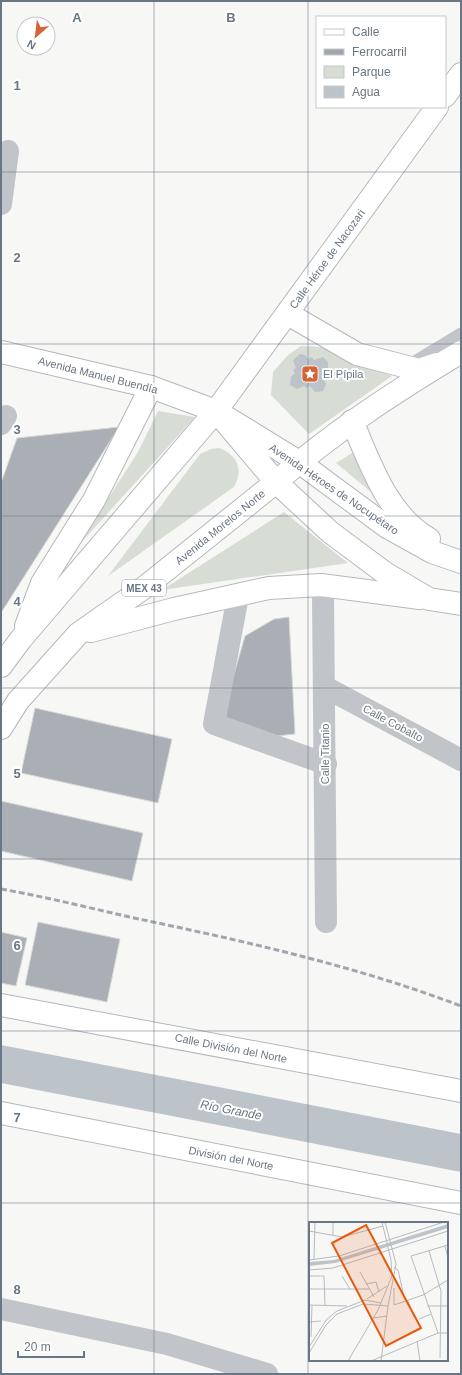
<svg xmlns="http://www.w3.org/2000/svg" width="462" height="1375" viewBox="0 0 462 1375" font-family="Arial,sans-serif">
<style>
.green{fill:#d7dcd4}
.water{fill:#bcc4ca}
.building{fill:#a9afb5;stroke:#d9d9d7}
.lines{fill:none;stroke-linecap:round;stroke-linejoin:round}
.secondary-casing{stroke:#b4b8bc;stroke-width:24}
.primary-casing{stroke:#b5b8bc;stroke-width:24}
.lane{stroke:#c1c4c8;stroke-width:13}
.street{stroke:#c1c4c8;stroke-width:22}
.secondary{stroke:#fff;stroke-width:22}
.primary{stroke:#fff;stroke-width:22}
.rail{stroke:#a1a6ac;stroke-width:3;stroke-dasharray:6 3;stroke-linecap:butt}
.grid{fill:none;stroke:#697683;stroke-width:1;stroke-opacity:0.55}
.labels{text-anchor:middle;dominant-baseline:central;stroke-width:4;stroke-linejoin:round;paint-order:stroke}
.shield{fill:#fff;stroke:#969fa8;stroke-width:1}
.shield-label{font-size:10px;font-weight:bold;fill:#697683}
.street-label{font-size:11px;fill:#697683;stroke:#fff}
.poi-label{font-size:11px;fill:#697683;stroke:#fff;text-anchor:start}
.water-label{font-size:12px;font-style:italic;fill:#65777f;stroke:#fff}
.inset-road{fill:none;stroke:#b6bbc0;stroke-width:1}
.view{fill:#e8590c;fill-opacity:0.15;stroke:#e8590c;stroke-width:2}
.inset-edge{fill:none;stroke:#697683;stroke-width:2}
.grid-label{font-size:13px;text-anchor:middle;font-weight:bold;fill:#697683;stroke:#fff;stroke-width:4;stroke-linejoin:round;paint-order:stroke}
</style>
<rect width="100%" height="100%" fill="#f7f7f5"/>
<!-- green -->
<g class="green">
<polygon points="301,346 323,347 348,362 392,376 309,434 271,395 273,372 288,355"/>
<polygon points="158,411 195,417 77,547 138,452"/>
<path d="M 219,448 C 237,454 244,470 234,487 L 108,576 L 200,454 L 211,449 Z"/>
<polygon points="357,450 376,496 336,463"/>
<polygon points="284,512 348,563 162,590"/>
</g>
<!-- water -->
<g class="water">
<polygon points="300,354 305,355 308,359 312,357 314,360 323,357 328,362 328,368 323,372 325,375 322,377 326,384 323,391 315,392 310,386 306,388 304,386 297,389 290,385 291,377 295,373 293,370 296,368 293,360"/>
<polygon points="1,1045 461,1134 461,1172 1,1083"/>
</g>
<!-- building -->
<g class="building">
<polygon points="119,427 1,613 1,483 17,438"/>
<polygon points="289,617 295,734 267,737 222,716 245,636 274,619"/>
<polygon points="35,708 172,739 158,803 21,773"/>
<polygon points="1,801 143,833 132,881 1,851"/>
<polygon points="38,922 120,939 107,1002 25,985"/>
<polygon points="1,932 27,938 16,986 1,983"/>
</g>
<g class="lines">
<!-- secondary casing -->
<g class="secondary-casing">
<g id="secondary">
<polyline points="445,96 461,74"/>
<polyline points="288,314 357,354 419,370 437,364"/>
<path d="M 1,352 L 151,387 L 216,411 L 276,482 C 333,432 396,391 461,352"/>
<polyline points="216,411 437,107"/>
<polyline points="1,1005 461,1091"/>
<polyline points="1,1113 461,1203"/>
</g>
</g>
<!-- primary casing -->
<g class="primary-casing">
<g id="primary">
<path d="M 352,421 C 370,463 387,515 429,539"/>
<polyline points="26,626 42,583 94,500 151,387"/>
<polyline points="91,631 174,609 269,588 321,585 420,598"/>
<polyline points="1,666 21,639 216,411 299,462 387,527 432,552 461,562"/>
<polyline points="1,728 18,701 78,634 145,587 276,482 330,532 385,573 429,599 461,604"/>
</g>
</g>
<!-- lane -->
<polyline class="lane" points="410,365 461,334"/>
<!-- street -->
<g class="street">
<polyline points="1,204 8,151"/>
<polyline points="1,424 6,416"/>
<polyline points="321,585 323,598 326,922"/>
<polyline points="238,596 214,724 326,764"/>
<polyline points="325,687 461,760"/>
<polyline points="1,1309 167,1344 267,1374"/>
</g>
<!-- secondary -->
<use href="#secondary" class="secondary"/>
<!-- primary -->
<use href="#primary" class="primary"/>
<!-- rail -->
<path class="rail" d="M 1,889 C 46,897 90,908 134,918 C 244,941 356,966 461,1006"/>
</g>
<!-- grid -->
<path class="grid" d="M 154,1 L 154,1374M 308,1 L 308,1374M 1,172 L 461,172M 1,344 L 461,344M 1,516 L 461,516M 1,688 L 461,688M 1,859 L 461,859M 1,1031 L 461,1031M 1,1203 L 461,1203"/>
<!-- icons -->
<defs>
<g id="sight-square" transform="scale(0.9)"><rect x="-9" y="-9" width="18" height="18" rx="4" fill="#d46438" stroke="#fff"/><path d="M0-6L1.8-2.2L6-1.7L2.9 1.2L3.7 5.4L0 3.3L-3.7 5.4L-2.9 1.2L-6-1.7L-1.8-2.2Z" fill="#fff"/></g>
</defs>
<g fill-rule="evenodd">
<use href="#sight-square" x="310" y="374"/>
</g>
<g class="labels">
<!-- shield labels -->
<rect class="shield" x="122" y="580" width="44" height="16" rx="3"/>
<g class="shield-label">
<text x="144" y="588">MEX 43</text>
</g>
<!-- street labels -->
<g class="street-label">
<text transform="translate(327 259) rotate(-54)">Calle Héroe de Nacozari</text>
<text transform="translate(98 375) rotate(14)">Avenida Manuel Buendía</text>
<text transform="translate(334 489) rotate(34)">Avenida Héroes de Nocupétaro</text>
<text transform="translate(220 527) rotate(-39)">Avenida Morelos Norte</text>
<text transform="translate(393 723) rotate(28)">Calle Cobalto</text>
<text transform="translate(325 754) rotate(-90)">Calle Titanio</text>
<text transform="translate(231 1048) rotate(11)">Calle División del Norte</text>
<text transform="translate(231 1158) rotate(11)">División del Norte</text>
</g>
<!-- poi labels -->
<g class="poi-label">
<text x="323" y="374">El Pípila</text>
</g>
<!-- water labels -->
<g class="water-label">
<text transform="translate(231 1110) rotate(11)">Río Grande</text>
</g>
</g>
<!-- overview -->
<g transform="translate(309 1222)">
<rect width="139" height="139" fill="#f7f7f5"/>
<path d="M 139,2 L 139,6 L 26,41 L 0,44 L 0,40 L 25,38 Z" fill="#bcc4ca"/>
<path class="inset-road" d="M 0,9 L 33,15 L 74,4M 24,13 L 24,0M 136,24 L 139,36M 120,29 L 132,69 L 131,136M 5,37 L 6,0M 0,38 L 30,34 L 135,0M 85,45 L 89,48 L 95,75M 0,48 L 24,46 L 139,9M 51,50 L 65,75M 0,54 L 15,54 L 16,83M 33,54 L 41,67M 57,62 L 67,60 L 70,70M 0,67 L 60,67M 58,77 L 78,64M 99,79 L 105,95M 0,83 L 38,84M 85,83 L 114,73 L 139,58M 85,83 L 85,66M 118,84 L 139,84M 64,96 L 78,94M 110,97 L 122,92M 0,100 L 12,99M 129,111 L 102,34 L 139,23M 2,115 L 3,83M 108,119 L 111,139M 0,125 L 18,97 L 28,89 L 56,78 L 72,81M 0,131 L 17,103 L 28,92 L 54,82 L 79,84 L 87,42 L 76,0M 39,139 L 69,88 L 83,54 L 82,38 L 73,0M 62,139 L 129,111 L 139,111M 72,139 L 79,84"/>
<path class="view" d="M 57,3 L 112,106 L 77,124 L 23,21 Z"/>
<rect width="139" height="139" class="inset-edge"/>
</g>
<g class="grid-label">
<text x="77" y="22">A</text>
<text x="231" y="22">B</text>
<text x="17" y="90">1</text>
<text x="17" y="262">2</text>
<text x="17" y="434">3</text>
<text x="17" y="606">4</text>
<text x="17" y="778">5</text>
<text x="17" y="950">6</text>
<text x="17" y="1122">7</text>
<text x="17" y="1294">8</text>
</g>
<!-- border -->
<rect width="462" height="1375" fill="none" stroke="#697683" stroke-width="4"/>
<!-- legend -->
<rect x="316" y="16" width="130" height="92" fill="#ffffff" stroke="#c3c8cd"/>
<rect x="324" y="29" width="20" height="6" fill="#ffffff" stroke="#c3c8cd"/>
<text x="352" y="36" font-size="12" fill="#697683">Calle</text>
<rect x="324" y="49" width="20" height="6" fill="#a1a6ac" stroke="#c3c8cd"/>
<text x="352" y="56" font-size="12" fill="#697683">Ferrocarril</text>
<rect x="324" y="66" width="20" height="12" fill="#d7dcd4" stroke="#c3c8cd"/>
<text x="352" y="76" font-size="12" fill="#697683">Parque</text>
<rect x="324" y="86" width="20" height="12" fill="#bcc4ca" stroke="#c3c8cd"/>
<text x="352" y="96" font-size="12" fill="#697683">Agua</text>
<!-- north arrow -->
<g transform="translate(36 36) rotate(208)"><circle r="19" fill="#ffffff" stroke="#c3c8cd"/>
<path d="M0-3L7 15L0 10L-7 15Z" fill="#d46438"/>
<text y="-6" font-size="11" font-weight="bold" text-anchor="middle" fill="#697683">N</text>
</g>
<!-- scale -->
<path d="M18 1351v6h66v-6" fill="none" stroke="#697683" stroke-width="2"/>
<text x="24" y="1351" font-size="12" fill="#697683" stroke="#ffffff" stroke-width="3" paint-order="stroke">20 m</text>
</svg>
